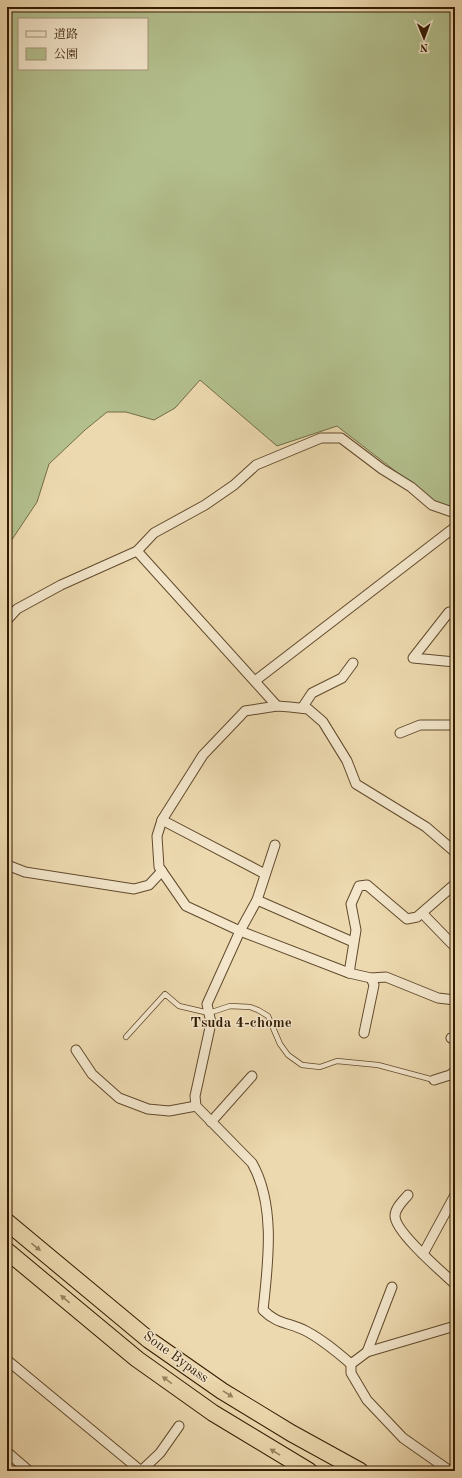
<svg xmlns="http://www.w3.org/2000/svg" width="462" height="1478" viewBox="0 0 462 1478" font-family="'Old Standard TT','Noto Serif JP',serif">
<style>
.green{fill:#b3c08e;stroke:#726d47;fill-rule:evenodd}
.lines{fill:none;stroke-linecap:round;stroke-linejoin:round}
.service-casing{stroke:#614a2c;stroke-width:6}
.minor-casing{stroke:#614a2c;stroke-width:11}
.trunk-casing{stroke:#321a00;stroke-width:18}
.service{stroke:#f3e6cb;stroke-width:4.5}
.minor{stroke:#f3e6cb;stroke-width:9}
.trunk{stroke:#edd9af;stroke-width:16}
.oneway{fill:#998360}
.labels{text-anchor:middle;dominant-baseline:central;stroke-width:3;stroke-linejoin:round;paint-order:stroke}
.street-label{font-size:14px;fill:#321a00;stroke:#f3e6cb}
.neighbourhood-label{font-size:15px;font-weight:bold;fill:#321a00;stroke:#f3e6cb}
</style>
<rect width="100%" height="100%" fill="#edd9af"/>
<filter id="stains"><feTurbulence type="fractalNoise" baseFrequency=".005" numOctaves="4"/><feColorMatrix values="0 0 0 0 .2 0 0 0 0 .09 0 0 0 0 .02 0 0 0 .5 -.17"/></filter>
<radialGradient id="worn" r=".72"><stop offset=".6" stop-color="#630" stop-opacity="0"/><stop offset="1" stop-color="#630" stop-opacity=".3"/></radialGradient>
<!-- green -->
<path class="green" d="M 7,7 L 455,7 L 455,510 L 434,501 L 337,426 L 277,446 L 200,380 L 175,408 L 154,420 L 126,412 L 107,412 L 85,430 L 49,464 L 37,502 L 7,547 ZM 19,19 L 147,19 L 147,69 L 19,69 Z"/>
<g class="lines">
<!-- service casing -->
<g class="service-casing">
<polyline id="service" points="126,1037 165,994 179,1006 209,1013 230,1006 250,1007 258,1010 268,1016 280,1044 288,1055 302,1065 320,1067 337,1061 378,1065 434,1080"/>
</g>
<!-- minor casing -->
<g class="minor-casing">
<g id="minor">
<polyline points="137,551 277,706"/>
<polyline points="455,612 449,612 413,658 455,662"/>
<polyline points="7,620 17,609 61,585 137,551 154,533 205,505 234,485 256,465 321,438 341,438 382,469 411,487 432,505 455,513"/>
<polyline points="255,681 455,527"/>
<polyline points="302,708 312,693 342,678 353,663"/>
<polyline points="400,733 420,725 455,725"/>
<polyline points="162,820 265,874"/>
<polyline points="455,852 426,827 356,784 347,761 323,722 308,709 290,707 277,706 245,711 203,755 162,820 157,836 159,867 186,906 240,931 349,973 371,978 386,977 438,998 455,1000"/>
<polyline points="7,865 25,872 134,889 149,885 162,871"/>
<polyline points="257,900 275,845"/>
<polyline points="422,913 455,947"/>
<polyline points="349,973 356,930 351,904 359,886 367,885 407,919 417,917 455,884"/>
<polyline points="364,1033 374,985 371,978"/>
<polyline points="451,1038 455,1040"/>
<polyline points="76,1050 92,1074 119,1098 148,1109 169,1111 196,1106"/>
<polyline points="434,1080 450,1075 455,1071"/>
<polyline points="211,1122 252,1076"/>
<path d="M 408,1195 C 403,1201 395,1208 395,1216 C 395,1232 443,1273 455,1284"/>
<polyline points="423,1254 455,1195"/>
<polyline points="367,1352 392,1287"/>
<polyline points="7,1360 141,1471"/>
<path d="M 351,1364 C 337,1352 323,1340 306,1331 C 289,1322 278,1325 263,1310 C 268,1264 276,1205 252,1163 L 196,1106 L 195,1096 L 211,1023 L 207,1004 L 240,931 L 257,900 L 353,942"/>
<polyline points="7,1452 29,1471"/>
<polyline points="141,1471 160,1453 179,1426"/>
<polyline points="450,1471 403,1438 367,1400 351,1373 351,1364 367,1352 455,1326"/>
</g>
</g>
<!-- trunk casing -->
<g class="trunk-casing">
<g id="trunk">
<polyline points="7,1222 149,1340 222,1391 291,1433 360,1471"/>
<polyline points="7,1251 137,1359 213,1413 309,1471"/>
</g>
</g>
<!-- service -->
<use href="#service" class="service"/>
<!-- minor -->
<use href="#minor" class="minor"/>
<!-- trunk -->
<use href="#trunk" class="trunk"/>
</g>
<!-- one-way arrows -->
<defs><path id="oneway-solid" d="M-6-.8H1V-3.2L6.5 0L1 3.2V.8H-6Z"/></defs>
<g class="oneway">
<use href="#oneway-solid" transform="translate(36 1247) rotate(39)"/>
<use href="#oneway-solid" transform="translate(65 1299) rotate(-140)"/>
<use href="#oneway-solid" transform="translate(167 1380) rotate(-144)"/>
<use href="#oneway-solid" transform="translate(228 1394) rotate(32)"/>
<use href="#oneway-solid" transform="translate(275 1452) rotate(-148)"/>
</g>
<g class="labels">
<!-- street labels -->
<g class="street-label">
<text transform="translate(176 1357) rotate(36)">Sone Bypass</text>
</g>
<!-- neighbourhood labels -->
<g class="neighbourhood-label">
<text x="241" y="1023">Tsuda 4-chome</text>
</g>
</g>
<!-- margin -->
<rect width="462" height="1478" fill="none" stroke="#edd9af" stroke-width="24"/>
<rect x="8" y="8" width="446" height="1462" fill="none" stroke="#321a00" stroke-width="2"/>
<rect x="12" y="12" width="438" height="1454" fill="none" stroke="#321a00"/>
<!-- legend -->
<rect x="18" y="18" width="130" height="52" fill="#f3e6cb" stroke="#a6947a"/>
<rect x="26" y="31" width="20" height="6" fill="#f3e6cb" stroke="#a6947a"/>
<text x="54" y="38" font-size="12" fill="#321a00">道路</text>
<rect x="26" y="48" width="20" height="12" fill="#b3c08e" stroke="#a6947a"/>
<text x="54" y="58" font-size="12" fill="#321a00">公園</text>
<!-- north arrow -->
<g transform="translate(424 38) rotate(179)" stroke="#f3e6cb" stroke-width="3" paint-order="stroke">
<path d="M0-3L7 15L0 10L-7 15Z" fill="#321a00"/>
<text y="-6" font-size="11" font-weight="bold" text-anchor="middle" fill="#321a00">N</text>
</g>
<rect width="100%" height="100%" filter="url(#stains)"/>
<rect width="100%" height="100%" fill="url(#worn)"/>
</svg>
